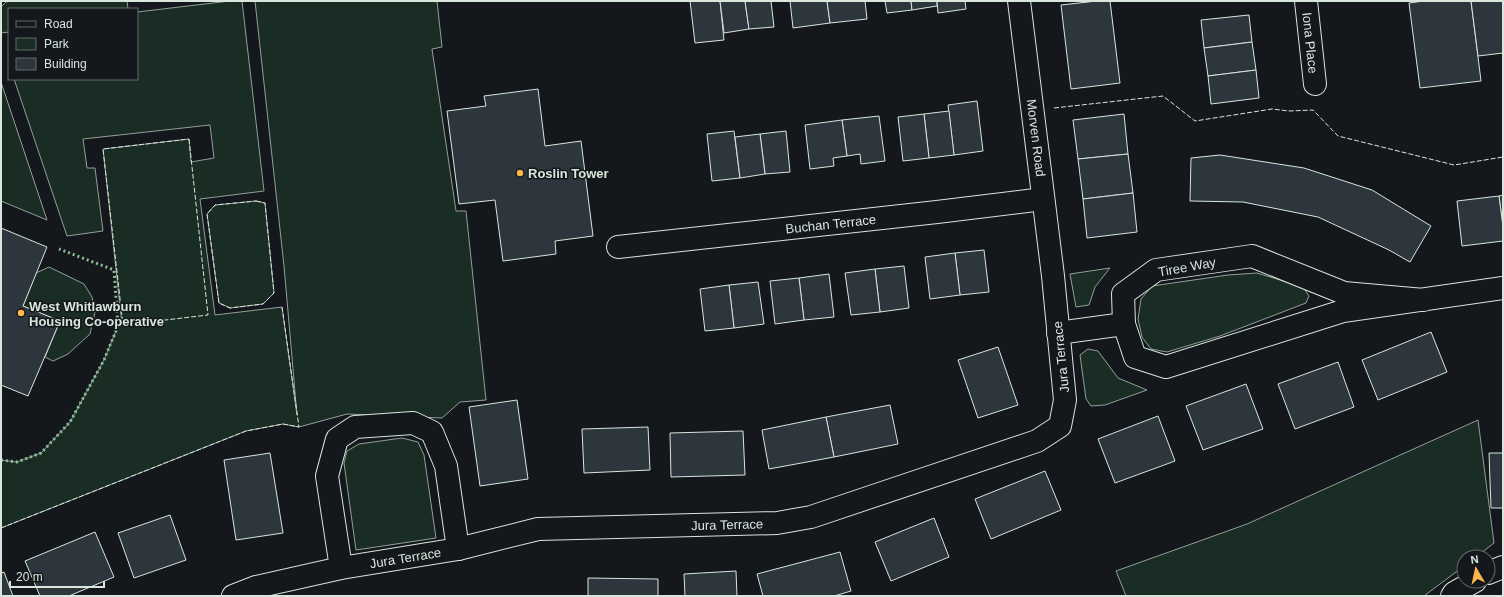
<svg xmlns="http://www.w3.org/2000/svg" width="1504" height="597" viewBox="0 0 1504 597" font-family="Helvetica,sans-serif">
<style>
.green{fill:#1a2d24;stroke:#939e99}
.building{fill:#2c363c;stroke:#d8e6dc}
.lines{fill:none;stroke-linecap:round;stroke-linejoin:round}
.minor-casing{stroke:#d8e6dc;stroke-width:24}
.minor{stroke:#14181c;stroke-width:22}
.hedge{stroke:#8ac095;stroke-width:3;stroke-dasharray:2 3;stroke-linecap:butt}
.fence{stroke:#d8e6dc;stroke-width:1;stroke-dasharray:5 2;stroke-linecap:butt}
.poi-dot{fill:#ffb74d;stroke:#14181c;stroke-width:1.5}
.labels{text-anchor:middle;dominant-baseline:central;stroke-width:3;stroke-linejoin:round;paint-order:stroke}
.street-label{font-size:13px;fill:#d8e6dc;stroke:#14181c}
.poi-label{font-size:13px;font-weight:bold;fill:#d8e6dc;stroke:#14181c;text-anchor:start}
</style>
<rect width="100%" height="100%" fill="#14181c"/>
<!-- green -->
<g class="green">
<polygon points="11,1 127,1 128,9 9,9 9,32 1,33 1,7 6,2"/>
<polygon points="230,1 242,1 264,191 200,199 215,315 282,307 297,415 284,266 255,1 437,1 442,47 432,49 456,211 466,211 486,400 460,402 442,418 347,414 299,427 283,424 246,431 1,528 1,460 17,462 41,453 70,422 104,360 118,326 122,325 103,149 189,139 191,162 214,158 210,125 83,139 87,168 95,168 103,231 67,236 14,79 137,79 137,12"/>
<polygon points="1,82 47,220 1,201"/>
<polygon points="256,201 265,203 274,293 263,304 230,308 219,303 207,214 215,205"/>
<polygon points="49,267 84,284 92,297 95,312 90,334 68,354 53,361 45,357 60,321 23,306 36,273"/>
<polygon points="1110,268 1095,287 1089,305 1076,307 1070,274"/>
<polygon points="1257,273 1303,287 1309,296 1306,303 1220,336 1167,352 1151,349 1142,337 1138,319 1141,299 1152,286 1228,275"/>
<polygon points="1088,349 1098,351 1118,378 1147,390 1105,405 1091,406 1086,399 1080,355"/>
<polygon points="1478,420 1494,543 1476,557 1464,557 1464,566 1424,596 1126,596 1116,571 1247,524"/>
<polygon points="402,438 418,442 424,455 436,538 356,550 344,463 347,451 359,444"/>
</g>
<!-- building -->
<g class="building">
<polygon points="690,1 720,1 724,40 695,43"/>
<polygon points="720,1 745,1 749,29 724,33"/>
<polygon points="745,1 771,1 774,27 749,29"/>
<polygon points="790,1 827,1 830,23 793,28"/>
<polygon points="827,1 865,1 867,19 830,23"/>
<polygon points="885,1 911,1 912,10 887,13"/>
<polygon points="911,1 937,1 937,6 912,10"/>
<polygon points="937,1 965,1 966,9 938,13"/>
<polygon points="1097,1 1110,1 1120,83 1071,89 1061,5"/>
<polygon points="1424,1 1471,1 1481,81 1420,88 1409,3"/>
<polygon points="1471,1 1503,1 1503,53 1478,56"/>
<polygon points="1249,15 1252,42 1204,48 1201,20"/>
<polygon points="1252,42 1256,70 1208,76 1204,48"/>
<polygon points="1256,70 1259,98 1211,104 1208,76"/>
<polygon points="538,89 545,146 581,141 593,236 555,241 556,254 503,261 495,200 459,204 447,111 486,106 484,96"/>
<polygon points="977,101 983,151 954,155 948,105"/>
<polygon points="949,111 954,155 929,158 924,114"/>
<polygon points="924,114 929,158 903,161 898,117"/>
<polygon points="1124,114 1128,154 1078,159 1073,120"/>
<polygon points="879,116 885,161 861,164 860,154 847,156 842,120"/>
<polygon points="842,120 847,156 833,158 834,166 810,169 805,125"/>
<polygon points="734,131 740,178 712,181 707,134"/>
<polygon points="786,131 790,172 765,174 760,134"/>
<polygon points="760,134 765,174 740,178 735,137"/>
<polygon points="1128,154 1133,193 1083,199 1078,159"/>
<polygon points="1220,155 1304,168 1372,190 1431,226 1410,262 1389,250 1318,217 1243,202 1190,201 1191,158"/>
<polygon points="1133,193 1137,232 1087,238 1083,199"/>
<polygon points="1503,195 1503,227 1499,196"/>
<polygon points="1499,196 1503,227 1503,241 1462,246 1457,201"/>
<polygon points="1,228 47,247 23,306 60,321 28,396 1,385"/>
<polygon points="984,250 989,292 960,295 955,253"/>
<polygon points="955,253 960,295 930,299 925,257"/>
<polygon points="904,266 909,308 880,312 875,269"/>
<polygon points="875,269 880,312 851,315 845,273"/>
<polygon points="829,274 834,317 804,320 799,278"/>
<polygon points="799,278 804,320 775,324 770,281"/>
<polygon points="758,282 764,324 734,328 729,285"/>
<polygon points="729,285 734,328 705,331 700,289"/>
<polygon points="1431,332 1447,372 1378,400 1362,360"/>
<polygon points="998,347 1018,405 978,418 958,360"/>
<polygon points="1338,362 1354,407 1295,429 1278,384"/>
<polygon points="1246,384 1263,429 1203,450 1186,406"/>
<polygon points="517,400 528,479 480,486 469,407"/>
<polygon points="890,405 898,444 834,457 826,417"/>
<polygon points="1158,416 1175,461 1115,483 1098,439"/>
<polygon points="826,417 834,457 769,469 762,430"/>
<polygon points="648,427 650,470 584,473 582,429"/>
<polygon points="743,431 745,475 671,477 670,433"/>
<polygon points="270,453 283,533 236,540 224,460"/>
<polygon points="1489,453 1503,453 1503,508 1491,508"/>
<polygon points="1045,471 1061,510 991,539 975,499"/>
<polygon points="170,515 186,560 134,578 118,533"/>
<polygon points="934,518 949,557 891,581 875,542"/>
<polygon points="95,532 114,577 69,596 40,596 25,561"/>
<polygon points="840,552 851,591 834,596 763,596 757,574"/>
<polygon points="736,571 737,596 685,596 684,574"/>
<polygon points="4,572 13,596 1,596 1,573"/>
<polygon points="588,578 658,579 658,596 588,596"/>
</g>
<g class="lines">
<!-- minor casing -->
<g class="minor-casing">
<g id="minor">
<path id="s1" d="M 1306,1 L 1315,84"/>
<path id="s2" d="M 618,247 L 937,212 L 1043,199"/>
<polyline points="1424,300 1344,293 1252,256 1156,270 1123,294 1124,324 1135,357 1166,367 1343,311 1503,288"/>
<polyline points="1058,333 1124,324"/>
<polyline points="341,568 327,476 337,439 355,427 413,423 432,432 446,466 458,549"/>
<polyline points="1488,573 1503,567"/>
<path id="s3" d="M 233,596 L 256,587 L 341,568 L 458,549 L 538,529 L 777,523 L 811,517 L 1037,441 L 1060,426 L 1065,400 L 1053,276 L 1019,1"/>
<polyline points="1452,596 1454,593 1475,581"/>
</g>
</g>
<!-- minor -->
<use href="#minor" class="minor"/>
<!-- hedge -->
<polyline class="hedge" points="1,460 17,462 41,453 70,422 104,360 118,326 114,270 59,249"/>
<!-- fence -->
<g class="fence">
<polyline points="1054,108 1163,96 1195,121 1272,109 1289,111 1313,110 1338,136 1454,165 1503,157"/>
<polygon points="189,139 208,315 123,325 103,149"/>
<polygon points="256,201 265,203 274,293 263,304 230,308 219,303 207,214 215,205"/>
<polyline points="1,528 246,431 283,424 299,427 282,307"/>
</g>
</g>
<!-- markers -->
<g class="poi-dot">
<circle cx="520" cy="173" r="4"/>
<circle cx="21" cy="313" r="4"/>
</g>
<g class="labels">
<!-- street labels -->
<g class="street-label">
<text stroke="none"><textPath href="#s1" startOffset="42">Iona Place</textPath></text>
<text transform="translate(1036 138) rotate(83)">Morven Road</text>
<text stroke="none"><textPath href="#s2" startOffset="214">Buchan Terrace</textPath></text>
<text transform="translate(1187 267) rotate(-10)">Tiree Way</text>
<text transform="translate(1061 357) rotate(-96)">Jura Terrace</text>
<text stroke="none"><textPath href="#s3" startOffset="502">Jura Terrace</textPath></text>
<text stroke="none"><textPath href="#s3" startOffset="177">Jura Terrace</textPath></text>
</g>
<!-- poi labels -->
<g class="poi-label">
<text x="528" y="173">Roslin Tower</text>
<text x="29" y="306">West Whitlawburn<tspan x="29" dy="15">Housing Co-operative</tspan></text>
</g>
</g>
<!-- border -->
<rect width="1504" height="597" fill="none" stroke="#d8e6dc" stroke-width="4"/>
<!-- legend -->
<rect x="8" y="8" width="130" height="72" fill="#14181c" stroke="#626a69"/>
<rect x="16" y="21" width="20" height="6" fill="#14181c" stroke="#626a69"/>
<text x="44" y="28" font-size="12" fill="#d8e6dc">Road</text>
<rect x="16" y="38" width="20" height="12" fill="#1a2d24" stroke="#626a69"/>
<text x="44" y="48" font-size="12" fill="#d8e6dc">Park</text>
<rect x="16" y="58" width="20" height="12" fill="#2c363c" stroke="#626a69"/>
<text x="44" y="68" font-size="12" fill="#d8e6dc">Building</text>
<!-- north arrow -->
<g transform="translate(1476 569) rotate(351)"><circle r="19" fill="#14181c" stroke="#626a69"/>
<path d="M0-3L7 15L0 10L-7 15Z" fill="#ffb74d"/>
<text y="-6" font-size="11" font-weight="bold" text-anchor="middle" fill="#d8e6dc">N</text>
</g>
<!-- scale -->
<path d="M10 581v6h94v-6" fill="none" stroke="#d8e6dc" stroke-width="2"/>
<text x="16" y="581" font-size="12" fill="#d8e6dc" stroke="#14181c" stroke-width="3" paint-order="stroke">20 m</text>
</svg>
